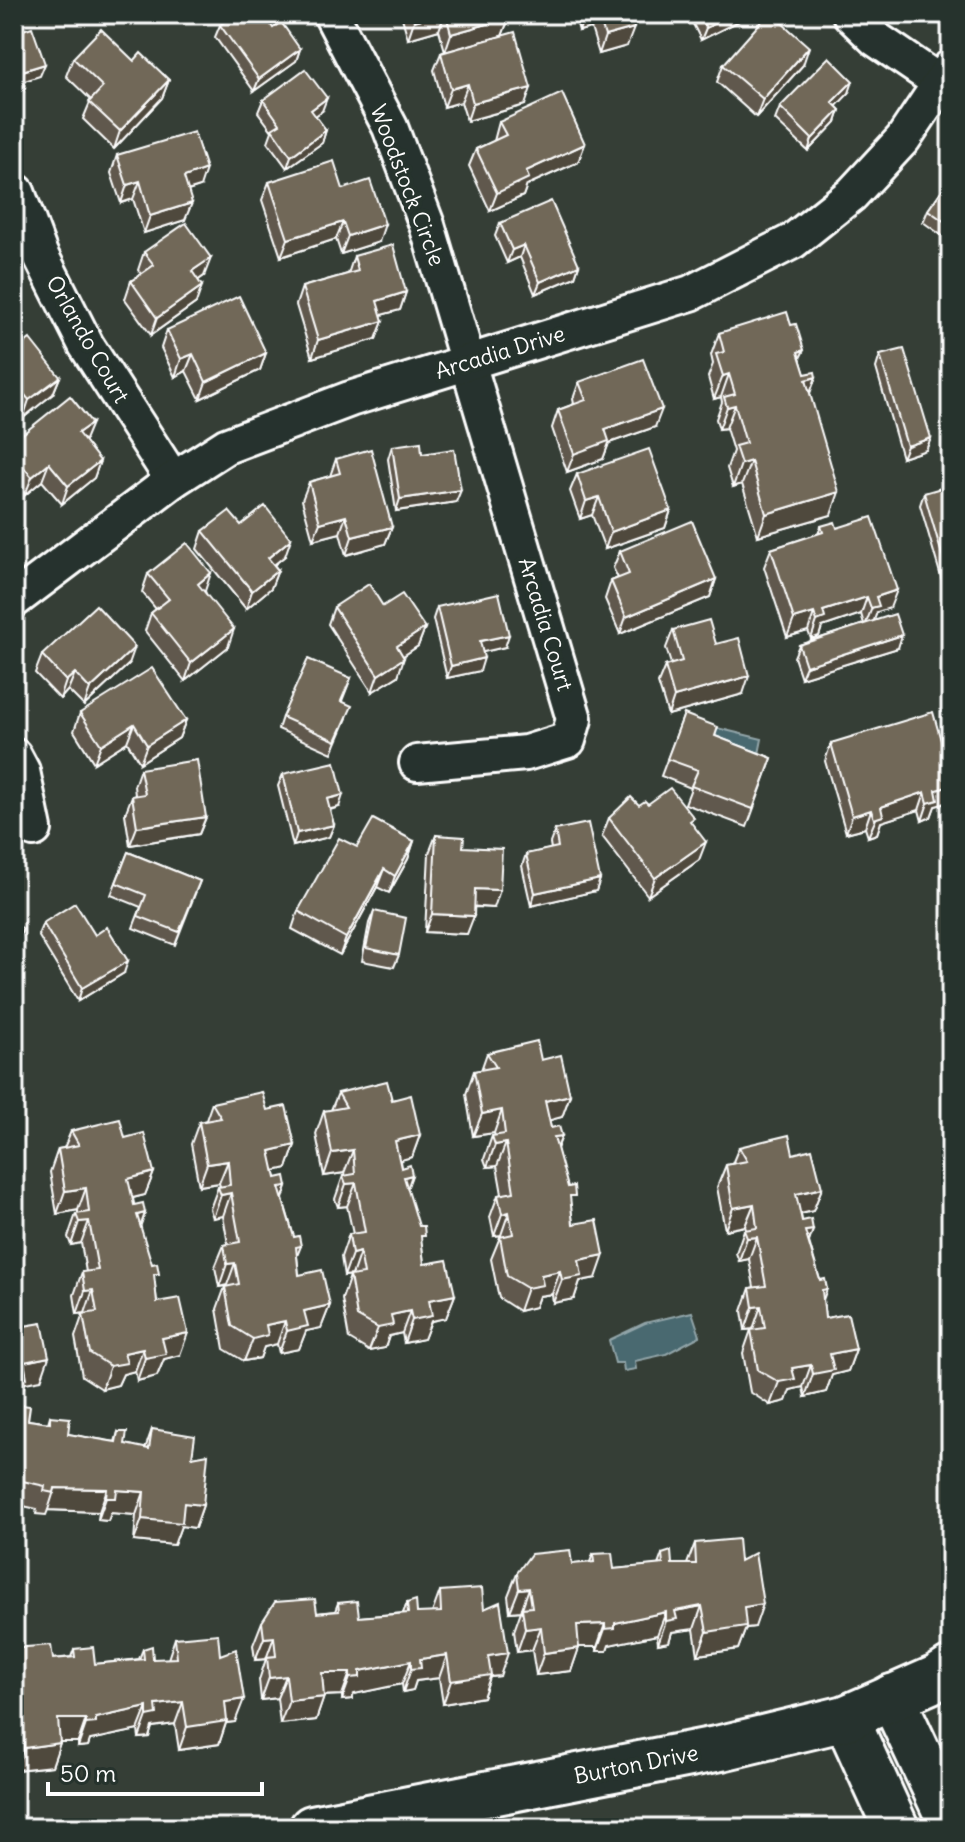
<svg xmlns="http://www.w3.org/2000/svg" width="965" height="1842" viewBox="0 0 965 1842" font-family="Delius,sans-serif">
<style>
.water{fill:#496970;stroke:#92a5a9;stroke-width:2}
.lines{fill:none;stroke-linecap:round;stroke-linejoin:round}
.street-casing{stroke:#fff;stroke-width:40}
.secondary-casing{stroke:#fff;stroke-width:50}
.street{stroke:#26332d;stroke-width:34}
.secondary{stroke:#26332d;stroke-width:44}
.wall{fill:#61594d;stroke:#fff;stroke-width:2}
.shaded-wall{fill:#4f493e;stroke:#fff;stroke-width:2}
.building{fill:#716859;stroke:#fff;stroke-width:2}
.labels{text-anchor:middle;dominant-baseline:central;stroke-width:8;stroke-linejoin:round;paint-order:stroke}
.street-label{font-size:22px;fill:#fff;stroke:#26332d}
</style>
<rect width="100%" height="100%" fill="#353e36"/>
<filter id="ink" filterUnits="userSpaceOnUse"><feTurbulence type="fractalNoise" baseFrequency=".0125" numOctaves="2"/><feDisplacementMap in="SourceGraphic" scale="16" xChannelSelector="R" yChannelSelector="G"/><feConvolveMatrix kernelMatrix="1 2 1 2 8 2 1 2 1" color-interpolation-filters="sRGB"/></filter>
<g filter="url(#ink)">
<!-- water -->
<g class="water">
<polygon points="717,728 762,739 758,759 713,748"/>
<polygon points="692,1312 700,1336 666,1354 635,1361 636,1369 624,1371 623,1363 615,1363 609,1340 645,1323"/>
</g>
<g class="lines">
<!-- street casing -->
<g class="street-casing">
<g id="street">
<polyline points="331,14 390,127 427,225 574,719 568,740 526,753 417,763"/>
<polyline points="850,14 876,39 951,90"/>
<polyline points="17,192 40,254 86,345 173,480"/>
<polyline points="14,600 173,480 226,446 350,399 691,293 793,241 852,194 903,139 951,67"/>
<polyline points="14,756 22,771 34,829"/>
</g>
</g>
<!-- secondary casing -->
<g class="secondary-casing">
<g id="secondary">
<polyline points="892,1697 951,1823"/>
<polyline points="846,1718 896,1828"/>
<polyline points="312,1828 721,1748 846,1718 937,1678 951,1669"/>
</g>
</g>
<!-- street -->
<use href="#street" class="street"/>
<!-- secondary -->
<use href="#secondary" class="secondary"/>
</g>
<!-- wall -->
<g class="wall">
<polygon points="401,14 507,14 509,18 502,36 525,105 467,121 461,102 444,107 434,70 441,53 445,51 439,30 408,39"/>
<polygon points="574,14 630,14 627,46 599,54 591,28 579,31"/>
<polygon points="688,14 742,14 739,21 701,40"/>
<polygon points="220,25 273,28 300,49 296,61 254,91 215,37"/>
<polygon points="73,58 134,61 169,80 162,98 114,149 83,119 91,100 66,76"/>
<polygon points="723,65 803,65 756,117 717,82"/>
<polygon points="849,93 836,106 840,110 836,122 808,151 775,120 780,107"/>
<polygon points="263,100 322,111 315,115 326,130 322,143 287,168 268,142 272,131 258,112"/>
<polygon points="499,122 585,144 578,162 527,185 523,196 490,211 469,166 476,149 494,141"/>
<polygon points="117,155 200,187 188,191 185,220 144,233 133,199 121,203 111,173"/>
<polygon points="951,177 951,242 923,222 928,210"/>
<polygon points="269,182 343,189 379,242 341,254 336,239 281,257 262,200"/>
<polygon points="500,223 579,265 575,277 535,294 520,257 507,263 495,236"/>
<polygon points="144,252 204,276 198,280 196,303 151,335 125,299 131,281 141,274 138,270"/>
<polygon points="354,256 406,292 400,310 381,315 383,321 376,339 312,358 296,305 302,287 348,274"/>
<polygon points="791,325 804,350 800,358 810,393 831,515 758,536 742,484 733,487 727,468 733,451 726,428 719,429 716,419 722,402 721,397 714,399 708,377 713,364 711,355 719,333"/>
<polygon points="167,330 266,353 260,370 200,399 186,371 175,377 161,348"/>
<polygon points="14,351 60,377 53,394 23,418 14,407"/>
<polygon points="880,355 931,438 926,450 902,458 876,368"/>
<polygon points="579,382 655,427 609,443 603,459 567,472 552,428 558,410 574,404 573,399"/>
<polygon points="85,440 84,441 100,461 94,478 62,504 42,481 25,495 14,481 14,441"/>
<polygon points="392,446 422,454 456,502 396,511 388,459"/>
<polygon points="336,459 392,527 385,544 346,555 340,533 313,540 302,500 309,482 330,476"/>
<polygon points="577,474 671,510 665,528 605,549 592,515 580,519 570,491"/>
<polygon points="924,493 951,498 951,592 946,594 920,505"/>
<polygon points="241,525 285,556 274,565 278,570 271,588 246,609 197,549 203,531"/>
<polygon points="821,526 837,528 890,608 877,612 873,621 898,648 801,678 794,657 799,645 864,624 861,614 822,627 819,636 811,639 808,631 787,637 764,567 771,549 818,534"/>
<polygon points="620,551 716,579 710,597 620,634 605,599 611,581 618,578 613,568"/>
<polygon points="148,574 205,591 228,647 185,681 145,631 151,613 156,609 142,592"/>
<polygon points="383,606 425,628 418,646 403,656 398,676 372,692 328,624 334,607"/>
<polygon points="437,607 505,647 482,652 480,671 447,678 433,619"/>
<polygon points="673,630 743,694 668,715 658,683 665,666 671,664 666,648"/>
<polygon points="42,655 129,664 84,706 68,690 60,699 35,673"/>
<polygon points="351,678 342,701 347,718 332,753 278,729 282,717"/>
<polygon points="80,713 186,720 179,738 140,763 127,742 94,763 74,731"/>
<polygon points="684,714 715,736 772,758 747,827 685,804 691,788 661,776"/>
<polygon points="831,743 947,803 935,806 931,817 922,821 919,810 881,822 877,834 868,837 865,828 846,833 825,761"/>
<polygon points="140,769 206,817 199,834 130,845 125,814 132,796 135,795 134,786"/>
<polygon points="283,774 339,807 330,810 334,825 329,837 293,846 278,786"/>
<polygon points="648,804 692,824 699,860 648,896 602,836 609,818 639,805"/>
<polygon points="555,830 600,879 596,891 531,906 522,866 526,854 551,849 550,843"/>
<polygon points="436,835 463,847 494,908 474,907 467,934 425,932 429,853"/>
<polygon points="414,841 408,859 389,893 377,887 340,955 292,929 298,911 357,847"/>
<polygon points="128,852 200,881 175,945 133,928 141,907 111,895"/>
<polygon points="374,911 399,955 394,967 362,961 369,923"/>
<polygon points="43,923 124,973 78,1001 38,935"/>
<polygon points="487,1053 541,1060 570,1095 562,1117 549,1120 551,1128 562,1136 557,1149 571,1207 573,1224 596,1278 580,1281 574,1299 553,1303 552,1294 539,1296 535,1307 519,1311 499,1298 491,1259 500,1237 501,1236 501,1235 494,1236 490,1217 498,1195 502,1194 497,1166 487,1167 484,1159 492,1136 495,1136 494,1133 473,1136 466,1094 474,1071 481,1070"/>
<polygon points="338,1093 392,1100 420,1135 412,1157 400,1160 401,1168 412,1175 407,1188 422,1246 424,1264 455,1295 446,1318 431,1321 424,1339 404,1343 402,1333 389,1336 385,1348 369,1351 349,1339 342,1299 350,1276 352,1276 352,1275 344,1276 341,1257 349,1234 353,1234 347,1206 338,1207 335,1199 343,1176 345,1176 344,1173 324,1176 316,1134 324,1111 331,1110"/>
<polygon points="212,1103 267,1110 295,1145 287,1168 274,1171 276,1178 287,1186 283,1199 294,1237 301,1246 297,1256 299,1275 330,1305 321,1328 306,1331 299,1349 279,1353 277,1344 264,1347 260,1358 244,1361 224,1349 217,1309 225,1287 227,1286 219,1287 215,1267 224,1245 228,1244 223,1216 213,1218 210,1209 218,1187 220,1186 219,1183 199,1186 191,1144 199,1122 206,1120"/>
<polygon points="71,1131 125,1138 154,1172 145,1195 133,1198 134,1205 145,1213 140,1226 155,1285 157,1302 180,1355 164,1359 157,1376 137,1381 135,1371 123,1374 118,1385 102,1389 82,1376 75,1337 83,1314 85,1314 85,1313 77,1314 74,1295 82,1272 86,1272 81,1243 71,1245 68,1237 76,1214 78,1214 78,1210 57,1214 50,1172 58,1149 64,1148"/>
<polygon points="739,1147 793,1154 822,1188 813,1211 801,1214 802,1221 813,1230 809,1242 820,1280 827,1289 823,1300 825,1318 856,1349 848,1371 832,1375 826,1392 805,1397 803,1387 790,1390 786,1401 770,1405 750,1392 743,1353 751,1330 753,1330 753,1329 745,1330 742,1311 750,1288 754,1287 749,1259 739,1261 736,1253 744,1230 746,1230 745,1226 725,1230 717,1187 726,1165 732,1164"/>
<polygon points="50,1416 68,1434 115,1442 118,1432 125,1444 145,1449 152,1429 192,1457 203,1505 195,1528 181,1526 174,1545 134,1541 136,1515 111,1513 108,1521 98,1520 99,1512 48,1510 46,1515 36,1514 37,1509 14,1504 28,1420 48,1423"/>
<polygon points="695,1543 740,1561 755,1627 746,1628 738,1649 698,1655 694,1629 672,1632 669,1642 658,1644 657,1635 609,1645 607,1651 597,1651 597,1647 579,1647 571,1671 536,1675 532,1650 517,1652 514,1631 521,1611 510,1612 508,1596 517,1573 590,1562 593,1554 614,1569 658,1565 662,1554 672,1564 687,1564"/>
<polygon points="440,1591 484,1609 500,1676 490,1677 483,1697 443,1704 439,1678 416,1681 413,1690 403,1692 402,1684 354,1694 352,1699 342,1700 342,1695 324,1696 316,1720 280,1724 277,1698 261,1700 259,1680 266,1659 255,1660 253,1645 262,1622 317,1613 335,1611 338,1603 359,1617 403,1613 407,1603 417,1613 432,1613"/>
<polygon points="175,1638 220,1655 235,1722 226,1723 219,1744 179,1750 175,1724 152,1727 149,1737 139,1738 138,1730 90,1740 88,1746 78,1747 78,1742 60,1742 52,1766 16,1770 14,1751 14,1648 53,1659 71,1657 74,1649 95,1664 139,1659 143,1649 153,1659 168,1659"/>
</g>
<!-- shaded-wall -->
<g class="shaded-wall">
<polygon points="441,14 445,14 439,30 408,39 414,21"/>
<polygon points="585,14 596,14 591,28 579,31"/>
<polygon points="734,14 742,14 739,21 701,40 706,28"/>
<polygon points="509,18 502,36 445,52 451,34"/>
<polygon points="634,28 627,46 599,54 605,36"/>
<polygon points="809,47 803,65 756,117 763,99"/>
<polygon points="300,49 296,61 254,91 259,79"/>
<polygon points="45,64 40,76 15,84 19,72"/>
<polygon points="169,80 162,98 114,149 120,131"/>
<polygon points="853,81 849,93 828,115 832,102"/>
<polygon points="468,84 461,102 444,107 451,89"/>
<polygon points="25,88 20,100 14,102 14,91"/>
<polygon points="531,88 525,105 467,121 473,103"/>
<polygon points="327,98 322,111 307,122 311,110"/>
<polygon points="840,110 836,122 808,151 812,139"/>
<polygon points="326,130 322,143 287,168 291,156"/>
<polygon points="585,144 578,162 527,185 523,196 490,211 497,193 526,171"/>
<polygon points="206,169 200,187 177,194 184,177"/>
<polygon points="140,181 133,199 121,203 127,185"/>
<polygon points="192,203 185,220 144,233 150,216"/>
<polygon points="343,222 336,239 281,257 288,239"/>
<polygon points="385,224 379,242 341,254 348,236"/>
<polygon points="524,245 520,257 507,263 512,250"/>
<polygon points="211,258 204,276 186,289 192,271"/>
<polygon points="579,265 575,277 535,294 540,282"/>
<polygon points="202,286 196,303 151,335 157,318"/>
<polygon points="406,292 400,310 370,318 377,301"/>
<polygon points="383,321 376,339 312,358 318,340"/>
<polygon points="266,353 260,370 200,399 206,382"/>
<polygon points="193,354 186,371 175,377 181,359"/>
<polygon points="729,374 721,397 714,399 723,376"/>
<polygon points="60,377 53,394 23,418 29,400"/>
<polygon points="816,377 808,399 806,380"/>
<polygon points="19,388 14,402 14,392"/>
<polygon points="735,405 726,428 719,429 727,407"/>
<polygon points="662,409 655,427 609,443 603,459 567,472 574,454 605,429"/>
<polygon points="92,423 85,440 72,451 78,433"/>
<polygon points="931,438 926,450 902,458 907,446"/>
<polygon points="100,461 94,478 62,504 68,486"/>
<polygon points="751,461 742,484 733,487 741,464"/>
<polygon points="49,463 42,481 25,495 32,477"/>
<polygon points="461,490 456,502 396,511 400,499"/>
<polygon points="839,492 831,515 758,536 766,514"/>
<polygon points="599,497 592,515 580,519 586,501"/>
<polygon points="671,510 665,528 605,549 611,532"/>
<polygon points="346,516 340,533 313,540 320,523"/>
<polygon points="392,527 385,544 346,555 352,537"/>
<polygon points="291,539 285,556 261,575 268,558"/>
<polygon points="278,570 271,588 246,609 252,591"/>
<polygon points="211,573 205,591 191,601 198,584"/>
<polygon points="716,579 710,597 620,634 626,617"/>
<polygon points="951,581 951,592 946,594 950,582"/>
<polygon points="897,590 890,608 877,612 873,623 865,626 876,597"/>
<polygon points="867,597 861,614 822,627 819,636 811,639 817,621 823,611"/>
<polygon points="814,613 808,631 787,637 794,619"/>
<polygon points="425,628 418,646 391,664 397,646"/>
<polygon points="234,629 228,647 185,681 191,663"/>
<polygon points="509,635 505,647 475,654 480,641"/>
<polygon points="902,635 898,648 801,678 806,666"/>
<polygon points="135,647 129,664 84,706 90,689"/>
<polygon points="404,658 398,676 372,692 378,675"/>
<polygon points="484,658 480,671 447,678 451,666"/>
<polygon points="75,673 68,690 60,699 66,681"/>
<polygon points="749,676 743,694 668,715 674,697"/>
<polygon points="186,720 179,738 140,763 147,745"/>
<polygon points="134,724 127,742 94,763 101,745"/>
<polygon points="951,786 951,793 947,803 935,806 931,817 922,821 928,803 936,790"/>
<polygon points="925,792 919,810 881,822 877,834 868,837 881,807"/>
<polygon points="343,795 339,807 323,811 327,799"/>
<polygon points="871,810 865,828 846,833 852,816"/>
<polygon points="206,817 199,834 130,845 137,827"/>
<polygon points="334,825 329,837 293,846 297,833"/>
<polygon points="414,841 408,859 389,893 395,876"/>
<polygon points="706,842 699,860 648,896 655,878"/>
<polygon points="384,869 377,887 340,955 346,938"/>
<polygon points="600,879 596,891 531,906 535,893"/>
<polygon points="475,889 500,890 494,908 468,906"/>
<polygon points="432,914 474,916 467,934 425,932"/>
<polygon points="23,929 19,941 14,949 14,944"/>
<polygon points="128,961 124,973 78,1001 82,988"/>
<polygon points="570,1095 562,1117 536,1124 545,1101"/>
<polygon points="502,1110 494,1133 473,1136 482,1114"/>
<polygon points="420,1135 412,1157 387,1164 395,1141"/>
<polygon points="562,1136 553,1158 554,1137"/>
<polygon points="506,1143 497,1166 487,1167 495,1145"/>
<polygon points="295,1145 287,1168 261,1174 270,1151"/>
<polygon points="353,1150 344,1173 324,1176 332,1153"/>
<polygon points="228,1161 219,1183 199,1186 207,1164"/>
<polygon points="154,1172 145,1195 120,1201 128,1179"/>
<polygon points="412,1175 404,1198 404,1177"/>
<polygon points="356,1183 347,1206 338,1207 346,1184"/>
<polygon points="287,1186 279,1209 279,1187"/>
<polygon points="86,1188 78,1210 57,1214 65,1191"/>
<polygon points="822,1188 813,1211 788,1217 796,1194"/>
<polygon points="231,1193 223,1216 213,1218 221,1195"/>
<polygon points="754,1204 745,1226 725,1230 733,1208"/>
<polygon points="509,1212 501,1235 494,1236 502,1214"/>
<polygon points="145,1213 137,1236 137,1215"/>
<polygon points="89,1221 81,1243 71,1245 79,1222"/>
<polygon points="813,1230 805,1252 805,1231"/>
<polygon points="757,1237 749,1259 739,1261 747,1238"/>
<polygon points="360,1252 352,1275 344,1276 352,1254"/>
<polygon points="604,1255 596,1278 580,1281 574,1299 553,1303 562,1280 579,1260"/>
<polygon points="235,1263 227,1285 219,1287 227,1264"/>
<polygon points="560,1271 552,1294 539,1296 535,1307 519,1311 527,1288 541,1275"/>
<polygon points="93,1290 85,1313 77,1314 85,1291"/>
<polygon points="455,1295 446,1318 431,1321 424,1339 404,1343 412,1320 429,1300"/>
<polygon points="330,1305 321,1328 306,1331 299,1349 279,1353 287,1331 304,1311"/>
<polygon points="761,1306 753,1329 745,1330 753,1307"/>
<polygon points="410,1311 402,1333 389,1336 385,1348 369,1351 378,1328 391,1315"/>
<polygon points="285,1321 277,1344 264,1347 260,1358 244,1361 253,1339 266,1325"/>
<polygon points="188,1333 180,1355 164,1359 157,1376 137,1381 145,1358 162,1338"/>
<polygon points="143,1349 135,1371 123,1374 118,1385 102,1389 110,1366 124,1353"/>
<polygon points="856,1349 848,1371 832,1375 826,1392 805,1397 813,1374 830,1354"/>
<polygon points="49,1357 41,1380 25,1383 19,1401 14,1402 14,1381 24,1362"/>
<polygon points="811,1365 803,1387 790,1390 786,1401 770,1405 779,1382 792,1368"/>
<polygon points="55,1488 107,1489 99,1512 48,1510"/>
<polygon points="117,1490 144,1492 136,1515 111,1513 108,1521 98,1520 106,1498"/>
<polygon points="184,1503 203,1505 195,1528 181,1526 174,1545 134,1541 142,1519"/>
<polygon points="529,1588 521,1611 510,1612 519,1589"/>
<polygon points="763,1604 755,1627 746,1628 738,1649 698,1655 707,1632 744,1607"/>
<polygon points="702,1606 694,1629 672,1632 669,1642 658,1644 666,1621 675,1611"/>
<polygon points="666,1612 657,1635 609,1645 607,1651 597,1651 605,1629 615,1623"/>
<polygon points="605,1624 597,1647 569,1647 577,1625"/>
<polygon points="541,1627 532,1650 517,1652 525,1629"/>
<polygon points="274,1637 266,1659 255,1660 264,1638"/>
<polygon points="579,1648 571,1671 536,1675 544,1653"/>
<polygon points="508,1653 500,1676 490,1677 483,1697 443,1704 451,1681 488,1656"/>
<polygon points="447,1655 439,1678 416,1681 413,1690 403,1692 411,1669 420,1659"/>
<polygon points="411,1661 402,1684 354,1694 352,1699 342,1700 350,1678 360,1671"/>
<polygon points="322,1673 350,1673 342,1695 314,1696"/>
<polygon points="286,1676 277,1698 261,1700 269,1678"/>
<polygon points="324,1697 316,1720 280,1724 289,1701"/>
<polygon points="244,1699 235,1722 226,1723 219,1744 179,1750 187,1727 225,1702"/>
<polygon points="183,1702 175,1724 152,1727 149,1737 139,1738 147,1716 156,1705"/>
<polygon points="147,1707 138,1730 90,1740 88,1746 78,1747 86,1724 96,1718"/>
<polygon points="58,1719 86,1719 78,1742 50,1742"/>
<polygon points="22,1722 14,1743 14,1723"/>
<polygon points="60,1743 52,1766 16,1770 24,1748"/>
</g>
<!-- building -->
<g class="building">
<polygon points="235,14 263,14 273,28 281,22 300,49 259,79 220,25"/>
<polygon points="412,14 441,14 414,21"/>
<polygon points="446,14 507,14 509,18 451,34"/>
<polygon points="598,14 630,14 634,28 605,36"/>
<polygon points="699,14 734,14 706,28"/>
<polygon points="768,14 772,14 809,47 763,99 723,65"/>
<polygon points="32,27 45,64 19,72 25,88 14,91 14,33"/>
<polygon points="101,29 134,61 141,53 169,80 120,131 89,102 103,87 73,58"/>
<polygon points="515,32 531,88 473,103 468,84 451,89 441,53"/>
<polygon points="829,57 853,81 832,102 840,110 812,139 780,107"/>
<polygon points="305,69 327,98 311,110 326,130 291,156 272,129 280,124 263,100"/>
<polygon points="562,93 585,144 526,171 529,178 497,193 476,149 506,135 499,122"/>
<polygon points="194,132 206,169 184,177 192,203 150,216 140,181 127,185 117,155"/>
<polygon points="334,161 343,189 370,180 385,224 348,236 343,222 288,239 269,182"/>
<polygon points="951,177 951,226 928,210"/>
<polygon points="551,201 579,265 540,282 524,245 512,250 500,223"/>
<polygon points="186,223 211,258 192,271 202,286 157,318 131,281 154,265 144,252"/>
<polygon points="393,245 406,292 377,301 383,321 318,340 302,287 358,271 354,256"/>
<polygon points="239,296 266,353 206,382 193,354 181,359 167,330"/>
<polygon points="787,312 791,325 796,324 804,350 798,352 805,374 815,372 816,377 806,380 839,492 766,514 751,461 741,464 735,446 746,443 735,405 727,407 724,397 735,394 729,374 723,376 716,354 724,352 719,333"/>
<polygon points="30,339 60,377 29,400 19,388 14,392 14,351"/>
<polygon points="904,349 931,438 907,446 880,355"/>
<polygon points="643,359 662,409 605,429 609,441 574,454 558,410 586,400 579,382"/>
<polygon points="70,396 92,423 78,433 100,461 68,486 49,463 32,477 14,456 14,441"/>
<polygon points="421,442 422,454 454,449 461,490 400,499 392,446"/>
<polygon points="371,449 392,527 352,537 346,516 320,523 309,482 340,473 336,459"/>
<polygon points="649,449 671,510 611,532 599,497 586,501 577,474"/>
<polygon points="948,486 951,498 951,581 950,582 924,493"/>
<polygon points="265,506 291,539 268,558 278,570 252,591 203,531 229,511 241,525"/>
<polygon points="872,517 897,590 876,597 879,606 871,608 867,597 823,611 825,618 817,621 814,613 794,619 771,549 823,532 821,526 835,522 837,528"/>
<polygon points="692,521 716,579 626,617 611,581 629,574 620,551"/>
<polygon points="187,543 211,573 198,584 234,629 191,663 151,613 169,599 148,574"/>
<polygon points="369,584 383,606 402,594 425,628 397,646 404,658 378,675 334,607"/>
<polygon points="499,593 509,635 480,641 484,658 451,666 437,607"/>
<polygon points="96,605 135,647 90,689 75,673 66,681 42,655"/>
<polygon points="895,614 902,635 806,666 799,645"/>
<polygon points="709,620 716,644 739,638 749,676 674,697 665,666 682,661 673,630"/>
<polygon points="308,659 351,678 341,701 352,706 336,741 282,717"/>
<polygon points="152,668 186,720 147,745 134,724 101,745 80,713"/>
<polygon points="933,712 951,776 951,786 936,790 938,800 928,803 925,792 881,807 883,816 874,819 871,810 852,816 831,743"/>
<polygon points="684,714 718,727 715,736 772,758 753,809 691,786 698,770 667,759"/>
<polygon points="197,760 206,817 137,827 132,796 145,794 140,769"/>
<polygon points="335,762 343,795 327,799 334,825 297,833 283,774"/>
<polygon points="670,788 694,818 690,821 706,842 655,878 609,818 631,797 639,805 645,801 648,804"/>
<polygon points="373,819 414,841 395,876 384,869 346,938 298,911 339,838 357,847"/>
<polygon points="588,823 600,879 535,893 526,854 558,847 555,830"/>
<polygon points="436,835 464,837 463,847 502,849 500,890 475,889 474,916 432,914"/>
<polygon points="128,852 200,881 179,932 138,916 146,895 116,883"/>
<polygon points="75,903 95,935 107,927 128,961 82,988 43,923"/>
<polygon points="374,911 406,918 399,955 366,948"/>
<polygon points="14,922 23,929 14,944"/>
<polygon points="537,1041 541,1060 561,1055 570,1095 545,1101 551,1128 559,1126 562,1136 554,1137 568,1187 574,1186 575,1196 570,1196 573,1224 597,1220 604,1255 579,1260 582,1276 562,1280 560,1271 541,1275 543,1285 527,1288 507,1276 500,1237 513,1234 509,1212 502,1214 498,1195 514,1192 506,1143 495,1145 492,1136 505,1134 502,1110 482,1114 474,1071 496,1067 487,1053"/>
<polygon points="387,1081 392,1100 411,1095 420,1135 395,1141 401,1168 410,1165 412,1175 404,1177 419,1226 424,1226 425,1236 421,1236 424,1264 447,1260 455,1295 429,1300 432,1316 412,1320 410,1311 391,1315 393,1325 378,1328 357,1316 350,1276 364,1274 360,1252 352,1254 349,1234 365,1232 356,1183 346,1184 343,1176 355,1174 353,1150 332,1153 324,1111 346,1107 338,1093"/>
<polygon points="262,1092 267,1110 286,1106 295,1145 270,1151 276,1178 285,1176 287,1186 279,1187 294,1237 299,1236 301,1246 296,1247 299,1275 322,1270 330,1305 304,1311 308,1326 287,1331 285,1321 266,1325 268,1335 253,1339 232,1326 225,1287 239,1284 235,1263 227,1264 224,1245 240,1242 231,1193 221,1195 218,1187 230,1185 228,1161 207,1164 199,1122 221,1118 212,1103"/>
<polygon points="120,1119 125,1138 144,1133 154,1172 128,1179 134,1205 143,1203 145,1213 137,1215 152,1264 157,1263 159,1274 154,1274 157,1302 180,1298 188,1333 162,1338 166,1354 145,1358 143,1349 124,1353 127,1363 110,1366 90,1353 83,1314 97,1312 93,1290 85,1291 82,1272 98,1270 89,1221 79,1222 76,1214 89,1212 86,1188 65,1191 58,1149 79,1145 71,1131"/>
<polygon points="789,1135 793,1154 812,1149 822,1188 796,1194 802,1221 811,1219 813,1230 805,1231 820,1280 825,1279 827,1289 822,1290 825,1318 848,1314 856,1349 830,1354 834,1370 813,1374 811,1365 792,1368 795,1379 779,1382 758,1370 751,1330 765,1328 761,1306 753,1307 750,1288 766,1286 757,1237 747,1238 744,1230 757,1228 754,1204 733,1208 726,1165 747,1161 739,1147"/>
<polygon points="19,1288 20,1298 15,1298 18,1327 42,1323 49,1357 24,1362 27,1378 14,1381 14,1289"/>
<polygon points="14,1404 30,1406 28,1420 50,1423 50,1416 70,1418 68,1434 116,1442 118,1432 127,1432 125,1444 149,1449 152,1429 195,1436 192,1457 208,1454 203,1505 184,1503 182,1523 142,1519 144,1492 117,1490 116,1498 106,1498 107,1489 55,1488 54,1493 44,1491 45,1486 18,1480 14,1503"/>
<polygon points="738,1539 740,1561 755,1553 763,1604 744,1607 746,1626 707,1632 702,1606 675,1611 677,1619 666,1621 666,1612 615,1623 615,1628 605,1629 605,1624 577,1625 579,1648 544,1653 541,1627 525,1629 522,1608 532,1607 529,1588 519,1589 517,1573 531,1554 570,1550 572,1564 594,1562 593,1554 612,1553 614,1569 663,1564 662,1554 671,1551 672,1564 696,1564 695,1543"/>
<polygon points="482,1588 484,1609 500,1602 508,1653 488,1656 491,1675 451,1681 447,1655 420,1659 421,1668 411,1669 411,1661 360,1671 360,1677 350,1678 350,1673 322,1673 324,1697 289,1701 286,1676 269,1678 267,1657 276,1656 274,1637 264,1638 262,1622 275,1602 315,1599 317,1613 339,1611 338,1603 357,1601 359,1617 408,1613 407,1603 416,1600 417,1613 441,1612 440,1591"/>
<polygon points="218,1634 220,1655 236,1649 244,1699 225,1702 227,1721 187,1727 183,1702 156,1705 157,1714 147,1716 147,1707 96,1718 96,1723 86,1724 86,1719 58,1719 60,1743 24,1748 22,1722 14,1723 14,1648 51,1645 53,1659 75,1657 74,1649 93,1647 95,1664 144,1659 143,1649 152,1646 153,1659 177,1658 175,1638"/>
</g>
</g>
<g class="labels">
<!-- street labels -->
<g class="street-label">
<text transform="translate(408 185) rotate(69)">Woodstock Circle</text>
<text transform="translate(88 339) rotate(60)">Orlando Court</text>
<text transform="translate(500 352) rotate(-17)">Arcadia Drive</text>
<text transform="translate(546 624) rotate(73)">Arcadia Court</text>
<text transform="translate(636 1764) rotate(-11)">Burton Drive</text>
</g>
</g>
<!-- margin -->
<rect width="965" height="1842" fill="none" stroke="#26332d" stroke-width="48"/>
<rect x="24" y="24" width="917" height="1794" fill="none" stroke="#fff" stroke-width="3" filter="url(#ink)"/>
<!-- scale -->
<path d="M48 1782v12h214v-12" fill="none" stroke="#ffffff" stroke-width="4"/>
<text x="60" y="1782" font-size="24" fill="#ffffff" stroke="#26332d" stroke-width="6" paint-order="stroke">50 m</text>
</svg>
